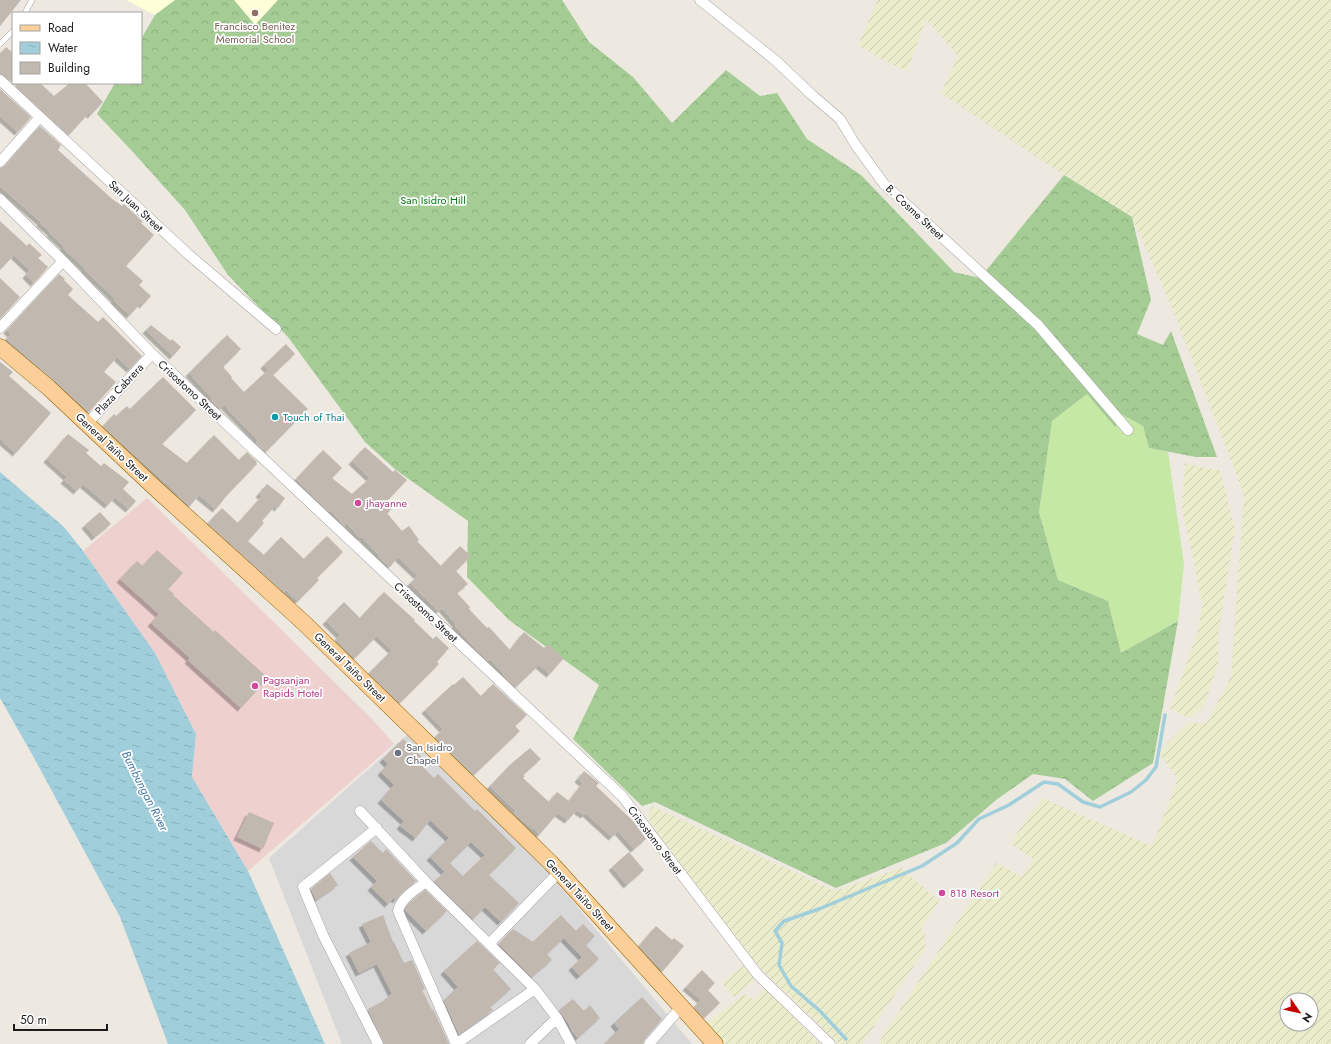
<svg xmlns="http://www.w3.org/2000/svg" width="1331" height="1044" font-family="Jost,sans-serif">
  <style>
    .residential { fill: #d9d8d8 }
    .commercial { fill: #eed0cf }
    .education { fill: #ffffd7 }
    .farmland { fill: url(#farmland-furrows); fill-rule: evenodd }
    .grass { fill: #c6e8a5 }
    .forest { fill: url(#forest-crowns) }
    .water { fill: url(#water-ripples) }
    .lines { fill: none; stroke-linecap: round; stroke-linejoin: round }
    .stream { stroke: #a0cedb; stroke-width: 3.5 }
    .building { fill: #c1b8b0; fill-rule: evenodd; filter: url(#shadow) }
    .lane-casing { stroke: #a2a2a2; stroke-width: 6 }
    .street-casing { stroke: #a2a2a2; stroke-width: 11 }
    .primary-casing { stroke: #916001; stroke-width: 17 }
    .lane { stroke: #fff; stroke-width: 5 }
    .street { stroke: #fff; stroke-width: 10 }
    .primary { stroke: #fbcf97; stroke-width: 16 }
    .education-dot { fill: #8d6e63; stroke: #fff; stroke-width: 1.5 }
    .culture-dot { fill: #0f9aa8; stroke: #fff; stroke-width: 1.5 }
    .hotel-dot { fill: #d1479c; stroke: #fff; stroke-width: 1.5 }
    .worship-dot { fill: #6b7280; stroke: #fff; stroke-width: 1.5 }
    .labels { text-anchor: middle; stroke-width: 3.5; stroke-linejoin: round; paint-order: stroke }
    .education-label { font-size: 11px; fill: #785e54; stroke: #fff }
    .park-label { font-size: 11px; fill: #0b7713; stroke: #fff }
    .street-label { font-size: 11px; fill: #1b1b1b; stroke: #fff }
    .culture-label { font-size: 11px; fill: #0d838f; stroke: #fff; text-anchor: start }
    .hotel-label { font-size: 11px; fill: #b23c85; stroke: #fff; text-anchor: start }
    .worship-label { font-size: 11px; fill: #5b616d; stroke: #fff; text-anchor: start }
    .water-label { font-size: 12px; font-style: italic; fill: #497aa9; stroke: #fff }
  </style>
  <defs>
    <pattern id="farmland-furrows" width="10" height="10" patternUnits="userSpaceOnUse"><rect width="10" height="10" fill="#eaeccb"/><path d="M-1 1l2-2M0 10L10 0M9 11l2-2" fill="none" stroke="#c8caae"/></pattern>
    <pattern id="forest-crowns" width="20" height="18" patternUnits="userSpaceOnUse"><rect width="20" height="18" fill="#a5cc95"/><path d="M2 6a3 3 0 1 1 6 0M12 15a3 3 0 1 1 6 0" fill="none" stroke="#8daf80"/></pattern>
    <pattern id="water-ripples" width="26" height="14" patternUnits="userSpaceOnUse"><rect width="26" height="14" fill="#a0cedb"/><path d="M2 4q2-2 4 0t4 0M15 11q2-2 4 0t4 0" fill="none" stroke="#89b0bb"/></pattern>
    <filter id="shadow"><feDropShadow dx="-3.5" dy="3.5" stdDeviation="0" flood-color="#0004"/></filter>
  </defs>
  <rect width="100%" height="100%" fill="#ede8e0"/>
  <path class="residential" d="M407 735 543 866 692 1044H342L269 858Z"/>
  <path class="commercial" d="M147 498 372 719 394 744 248 871 192 777 196 734 155 653 83 551Z"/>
  <path class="education" d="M126 0H175L155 15Z
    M234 0H278L255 25Z"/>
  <path class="farmland" d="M878 0H1331V1044H881L879 1042 996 863 1022 877 1033 859 1010 843 1042 798 1152 846 1178 779 1160 754 1168 742 1189 722 1206 724 1231 677 1244 494 1173 310 1132 217 1064 175 941 93 958 56 926 19 907 71 885 61 858 45ZM1287 1000H1311V1024H1287Z
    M1185 463 1220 471 1235 529 1218 636V663L1204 706 1190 718 1170 709 1198 631 1202 606 1193 557 1182 511Z
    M652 806 835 891 901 868 939 901 921 928 925 935V949L862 1044H839L757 965 660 837 648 817Z
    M743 965 755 979 734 998 722 983Z
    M765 988 820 1044H722L703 1026 744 994 754 1000Z"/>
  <path class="grass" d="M1087 393 1115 427 1121 414 1143 426 1149 448 1168 452 1184 564 1178 621 1121 653 1108 601 1058 580 1039 512 1052 420 1077 402Z"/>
  <path class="forest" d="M175 0H234L255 25 278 0H562L589 42 633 77 672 123 726 70 760 96 777 93 807 139 861 175 954 272 980 278 1064 175 1132 217 1151 300 1137 334 1163 345 1171 331 1217 457H1196L1149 448 1143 426 1121 414 1115 427 1087 394 1052 421 1039 512 1058 580 1108 601 1121 653 1178 621 1153 763 1093 801 1065 779 1033 774 996 800 946 843 836 888 655 802 642 806 573 739 599 685 509 620 467 577 468 521 396 470 365 442 288 337 228 275 185 210 132 151 97 114 115 83H141V39L155 15Z"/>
  <path class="water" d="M0 472 64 527 83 551 155 653 196 734 192 777 248 871 325 1044H168L120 917 33 756 0 698Z"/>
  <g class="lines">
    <path class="stream" d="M846 1039 820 1011 791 986 779 965 782 943 775 931 784 921 819 909 922 866 957 843 979 819 1009 805 1044 782 1058 784 1083 802 1100 807 1131 792 1146 780 1156 767 1165 715"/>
  </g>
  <path class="building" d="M0 0H21L0 26Z
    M6 47 13 53V83H40L54 96 70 83H85L103 102 91 115 89 113 69 135 4 75 0 74V54Z
    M0 89 31 117 18 132 0 116Z
    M40 126 61 145 58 150 111 198 122 206 124 204 143 222 141 223 154 235 126 266 143 281 139 285 151 296 143 305 141 303 130 315 114 300 115 299 105 289 84 269 85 268 63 248 64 246 50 233 51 232 40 223 41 222 0 186V168L5 166Z
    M0 221 27 246 29 243 42 255 38 258 48 267 34 283 26 275 30 270 14 255 0 270Z
    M59 274 65 279 64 280 73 289 68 295 98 322 103 317 142 356 130 369 117 357 104 372 116 382 89 412 55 381 7 339 11 334 7 330Z
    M0 278 20 297 0 319Z
    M151 325 171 341 172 339 181 347 173 356 146 330Z
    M227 335 241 349 224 366V368L232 377 231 378 244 392 268 370 308 409 266 452 256 443 258 440 224 405 220 409 211 399 212 398 189 373Z
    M286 344 295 354 273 375 264 365Z
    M0 362 13 372 9 376 51 413 16 453 0 439Z
    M163 377 196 410 162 444 187 463 214 435 239 460 247 452 257 462 256 463 257 464 229 493 216 509 199 495 190 506 178 496 179 495 103 426 114 414 116 416 127 406 130 409Z
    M68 434 89 450 86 453 101 466 104 463 129 482 123 489 136 501 129 509 115 497 108 505 83 484 77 491 64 480 67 477 47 459Z
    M365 447 393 472 395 470 407 480 387 501 393 508 387 513 402 531 409 526 419 540 417 541 441 566 460 546 471 556 456 571 468 584 457 593 470 607 469 609 487 628 489 627 510 650 524 632 544 648 548 644 564 658 550 674 539 665 516 687 503 675 504 674 490 659 488 661 464 636 455 625 456 624 442 608 438 611 410 583 418 576 398 557 390 567 378 556 379 555 362 537 360 538 347 523 344 526 331 510 329 512 296 479 323 450 342 468 332 478 352 494 370 478 352 461Z
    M267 484 285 498 278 508 275 506 262 521 264 523 248 541 264 555 281 537 304 559 327 536 343 552 317 578 319 580 298 601 286 590 284 592 208 523 222 508 238 523 262 496 259 494Z
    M100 512 111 524 95 537 85 525Z
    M157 550 183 573 168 589 174 594 173 595 214 632 215 630 268 678 241 708 188 660 190 658 151 623 159 614 120 579 137 561 143 566Z
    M384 592 415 620 414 621 433 639 436 636 449 648 437 662 439 664 400 703 369 673 392 650 377 636 355 658 336 640 340 635 326 621 344 602 360 618Z
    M463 677 481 696 493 684 527 715 515 726 520 731 474 775 435 737 443 729 425 710 453 684 454 685Z
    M403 739 425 760 420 764 434 778 438 774 475 811 477 809 516 848 489 875 519 903 501 922 485 907 473 919 434 881 445 872 430 857 449 838 430 820 416 838 400 826 404 821 381 800 394 785 381 772 388 764 383 759ZM471 842 485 855 463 876 450 863Z
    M530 748 541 759 523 775 525 776 523 778 549 802 557 792 569 801 583 783 578 779 584 771 599 783 596 786 633 821 646 839 634 849 618 831 612 837 586 813 584 815 577 810 568 820 558 813 540 834 526 823 514 813 516 811 490 786 511 764Z
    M249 812 274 823 263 849 237 837Z
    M371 841 383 853 386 849 416 881 405 890 396 900 394 898 388 904 371 887 377 881 353 857Z
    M629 852 644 870 627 885 612 867Z
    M330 873 338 885 316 900 311 889Z
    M425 890 447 911 426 931 405 910 410 902Z
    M383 915 393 942H394L404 963 412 960 425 989 422 990 432 1010 433 1009 449 1044H384L368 1009 389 998 388 996 392 994 377 964 359 973 349 953 371 942 362 924Z
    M561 915 576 931 583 924 595 936 586 945 599 959 580 976 572 967 582 957 564 938 547 954 552 960 532 977 499 944 513 929 533 942Z
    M656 926 672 940 674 938 684 946 663 971 639 946Z
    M477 941 500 963 493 969 511 989 490 1007 493 1010 459 1034 444 1000 458 987 444 971Z
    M702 970 715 983 708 990 720 1003 704 1018 694 1007 701 1000 686 987Z
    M642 997 662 1019 644 1040 643 1044H604L619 1029 614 1023Z
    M573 999 584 1011 590 1005 600 1018 578 1038 572 1031 569 1024 559 1010Z"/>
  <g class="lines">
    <defs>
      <path id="lane" d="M25 13 32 0
        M0 44 13 31"/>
      <path id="street" d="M700 0 775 60 812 95 840 119 855 144 884 184 1038 325 1128 430
        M0 80 188 254 276 329
        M0 162 40 117
        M0 199 63 261 152 354 622 796 758 975 830 1044
        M0 328 63 261
        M87 424 152 354
        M360 811 426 882
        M377 828 303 887 323 935 378 1044
        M490 943 560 871
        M456 1044 398 911C402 897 415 890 426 882L535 989 557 1018 571 1044
        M456 1044 535 989
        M530 1044 557 1018
        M649 1044 682 1006"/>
      <path id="primary" d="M0 347 49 388 154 487 303 622 551 863 715 1044"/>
    </defs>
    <use href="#lane" class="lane-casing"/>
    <use href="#street" class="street-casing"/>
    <use href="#primary" class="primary-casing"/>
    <use href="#lane" class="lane"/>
    <use href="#street" class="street"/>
    <use href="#primary" class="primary"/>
  </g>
  <circle class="education-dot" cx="255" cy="13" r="4"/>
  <circle class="culture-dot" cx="275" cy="417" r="4"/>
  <g class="hotel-dot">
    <circle cx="358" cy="503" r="4"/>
    <circle cx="255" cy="686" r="4"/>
    <circle cx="942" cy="893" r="4"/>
  </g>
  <circle class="worship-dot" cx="398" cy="753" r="4"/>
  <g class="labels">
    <g class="education-label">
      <text x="255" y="30">Francisco Benitez<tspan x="255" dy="13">Memorial School</tspan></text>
    </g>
    <g class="park-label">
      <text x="433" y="204">San Isidro Hill</text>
    </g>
    <g class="street-label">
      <text transform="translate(136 206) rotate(43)" y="4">San Juan Street</text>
      <text transform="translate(915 212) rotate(43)" y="4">B. Cosme Street</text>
      <text transform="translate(119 389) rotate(-47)" y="4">Plaza Cabrera</text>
      <text transform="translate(190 390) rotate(43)" y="4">Crisostomo Street</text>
      <text transform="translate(112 447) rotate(43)" y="4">General Taiño Street</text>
      <text transform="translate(426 612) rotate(43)" y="4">Crisostomo Street</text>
      <text transform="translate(350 667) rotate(44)" y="4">General Taiño Street</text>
      <text transform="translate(655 840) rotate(53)" y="4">Crisostomo Street</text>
      <text transform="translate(580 895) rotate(47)" y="4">General Taiño Street</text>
    </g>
    <g class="culture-label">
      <text x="283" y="421">Touch of Thai</text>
    </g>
    <g class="hotel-label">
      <text x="366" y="507">jhayanne</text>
      <text x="263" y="684">Pagsanjan<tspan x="263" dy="13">Rapids Hotel</tspan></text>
      <text x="950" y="897">818 Resort</text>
    </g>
    <g class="worship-label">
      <text x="406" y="751">San Isidro<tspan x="406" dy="13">Chapel</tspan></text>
    </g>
    <g class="water-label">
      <text transform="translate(145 791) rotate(63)" y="4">Bumbungan River</text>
    </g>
  </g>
  <rect x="12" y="12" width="130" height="72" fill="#ffffff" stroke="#a4a4a4"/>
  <rect x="20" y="25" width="20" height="6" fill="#fbcf97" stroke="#a4a4a4"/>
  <text x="48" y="32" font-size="12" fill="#1b1b1b">Road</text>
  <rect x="20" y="42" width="20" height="12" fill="url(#water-ripples)" stroke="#a4a4a4"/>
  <text x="48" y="52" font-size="12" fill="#1b1b1b">Water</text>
  <rect x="20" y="62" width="20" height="12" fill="#c1b8b0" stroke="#a4a4a4"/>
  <text x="48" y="72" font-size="12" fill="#1b1b1b">Building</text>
  <g transform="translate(1299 1012) rotate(124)"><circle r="19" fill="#ffffff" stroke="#a4a4a4"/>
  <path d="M0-3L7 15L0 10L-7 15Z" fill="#c50102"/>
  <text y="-6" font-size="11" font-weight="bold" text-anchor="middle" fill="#1b1b1b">N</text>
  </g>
  <path d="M14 1024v6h93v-6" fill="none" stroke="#1b1b1b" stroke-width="2"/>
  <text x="20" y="1024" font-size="12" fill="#1b1b1b" stroke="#ffffff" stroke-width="3" paint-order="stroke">50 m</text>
</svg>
